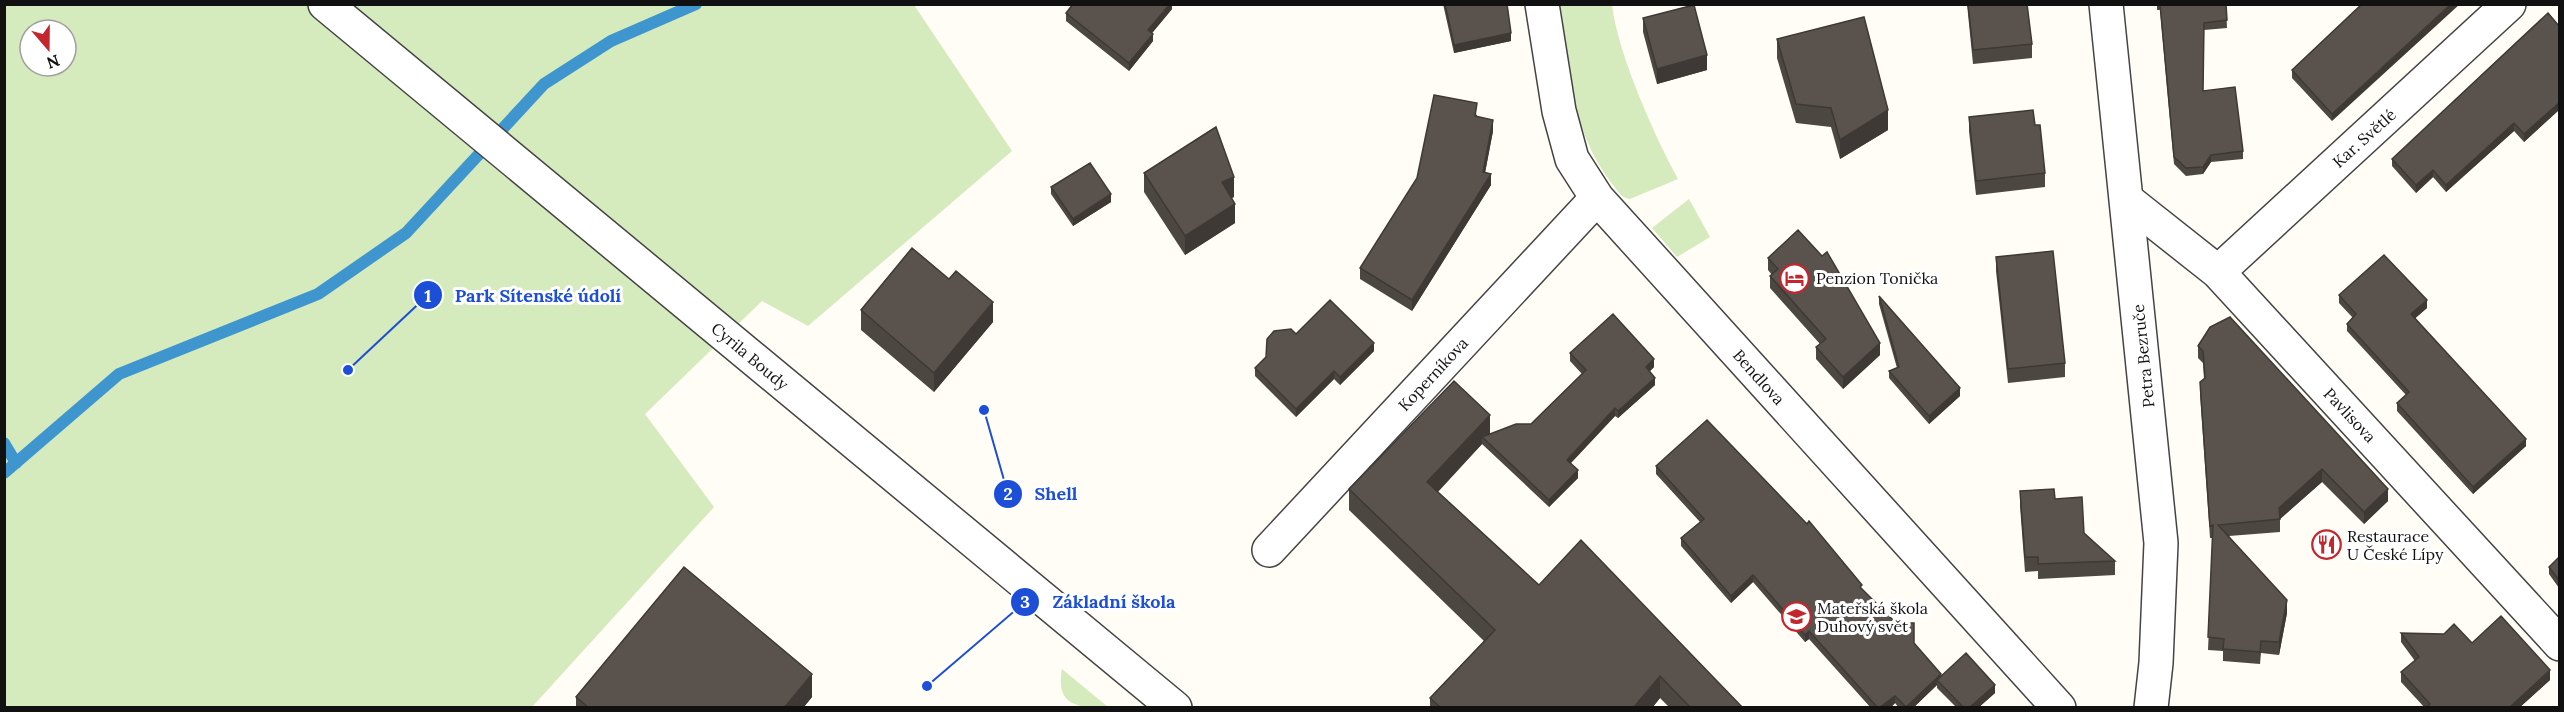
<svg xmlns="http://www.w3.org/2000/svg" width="2564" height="712" font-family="Lora,serif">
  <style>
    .green { fill: #d5ebbd; fill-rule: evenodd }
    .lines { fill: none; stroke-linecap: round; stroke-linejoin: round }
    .stream { stroke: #3f96cf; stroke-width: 12 }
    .minor-casing { stroke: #444; stroke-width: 36 }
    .tertiary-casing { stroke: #444; stroke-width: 36 }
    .minor { stroke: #fff; stroke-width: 33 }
    .tertiary { stroke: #fff; stroke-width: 33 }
    .wall { fill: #4d4742 }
    .shaded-wall { fill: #3f3936 }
    .building { fill: #5a524d; stroke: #3f3936; stroke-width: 1.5 }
    .labels { text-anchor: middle; stroke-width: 6; stroke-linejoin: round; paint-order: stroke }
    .street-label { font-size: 16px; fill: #111; stroke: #fff }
    .poi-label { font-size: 16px; fill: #111; stroke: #fff; text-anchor: start }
    .leader { fill: none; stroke: #1d4ed8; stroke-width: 2 }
    .callout-dot { fill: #1d4ed8; stroke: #fff; stroke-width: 2 }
    .mark-label { font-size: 18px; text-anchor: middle; font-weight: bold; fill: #fff }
    .callout-label { font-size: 18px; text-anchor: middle; font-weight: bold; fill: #1d4ed8; stroke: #fff; stroke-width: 6; stroke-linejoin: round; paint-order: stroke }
  </style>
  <rect width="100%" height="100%" fill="#fffdf5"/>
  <path class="green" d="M4 5H914L1012 151 808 326 762 301 645 414 714 507 532 707H5ZM30 30H66V66H30Z
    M1557 5H1612C1618 54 1654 135 1678 179L1630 199C1621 198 1618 191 1613 185 1572 133 1567 67 1557 5Z
    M1689 199 1710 237 1677 257 1652 228Z
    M1062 669 1108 707C1079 708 1055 707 1062 669Z"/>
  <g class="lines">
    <path class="stream" d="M4 443 16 463
      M4 473 119 374 318 294 406 233 544 84 611 41 696 4"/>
    <defs>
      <path id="minor" d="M1542 4 1559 111 1572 159 1597 198 2059 708
        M2127 200 2218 272 2560 644
        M2218 272 2509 4
        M1269 550 1597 198"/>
      <path id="tertiary" d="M325 4 1175 708
        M2106 4 2161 543 2156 663 2151 708"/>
    </defs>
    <use href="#minor" class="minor-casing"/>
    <use href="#tertiary" class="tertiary-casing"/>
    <use href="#minor" class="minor"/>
    <use href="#tertiary" class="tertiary"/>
  </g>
  <path class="wall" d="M1172 4V9L1152 33 1153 41 1129 71 1066 21V13Z
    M1443 4H1507L1511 41 1454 53Z
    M1967 4H2027L2032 44V58L1973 64Z
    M2157 4H2226L2227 28 2204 30 2203 91 2243 151V159L2211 162 2203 174 2186 176 2174 164 2160 10H2157Z
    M2362 4 2332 121 2292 78V70Z
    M1643 18 1707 70 1657 84 1643 32Z
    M2559 26V110L2524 142 2514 131 2446 192 2433 177 2416 193 2392 166V159Z
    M1777 39 1888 130 1840 159 1831 127 1796 123 1777 58Z
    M1477 114V116L1493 131 1485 173 1491 185 1412 311 1360 279V268Z
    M1969 117 2035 125 2045 173V187L1976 195 1969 131Z
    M1144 173 1234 197 1232 198 1235 223 1185 255 1144 192Z
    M1051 187 1111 202 1073 226 1051 194Z
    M1996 257 2065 363V377L2008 383 1996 271Z
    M1768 258 1880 355 1843 389 1816 359V347L1820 344 1770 288V276L1772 275 1768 270Z
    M2339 295 2427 308 2415 318 2526 446 2473 494 2397 411V403L2406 395 2347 331V324L2353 318 2339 303Z
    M1879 296 1960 396 1929 424 1889 378V371L1897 368 1879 304Z
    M861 310 993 322 934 392 861 330Z
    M1296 334 1374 351 1340 385 1334 379 1296 417 1255 376V368Z
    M2198 346 2388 501 2364 524 2322 482 2280 519V532L2229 536 2287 613 2279 655 2261 653 2260 664 2223 661V651L2208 650 2213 538H2210L2200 394V382L2204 379 2203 363 2198 358Z
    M1570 353 1654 367 1649 372 1655 385 1618 418 1615 416 1571 463 1578 478 1549 507 1482 444 1438 492 1539 585 1743 708H1670L1660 698 1652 708H1430V698L1484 641 1349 510V489L1490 434 1531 424 1582 374 1570 361Z
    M1656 466 1862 589 1914 643 1941 677 1995 693 1978 708H1957L1937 688V685L1913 708H1899L1895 703 1890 708H1871L1809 639 1805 642 1753 582 1731 603 1681 546V538L1700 522 1656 474Z
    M2020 491 2055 499 2084 533 2115 561V575L2038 579V571L2025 572 2020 506Z
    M2559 557V588L2549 574V567Z
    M2401 633 2472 643 2550 680 2519 708H2425L2401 682V672L2415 661 2401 642Z
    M576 697H812L803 708H576Z"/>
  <path class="shaded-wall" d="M1170 4H1172V9L1148 38V30Z
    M2451 4H2460L2332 121V114Z
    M1511 33V41L1454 53V45Z
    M1153 34V41L1129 71V63Z
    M1707 55V70L1657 84V69Z
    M2559 103V110L2524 142V134Z
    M1888 110V130L1840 159V140Z
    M1493 120V131L1483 183V172Z
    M2514 123V131L2446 192V185Z
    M2211 155V162L2203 174V167Z
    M2433 170V177L2416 193V185Z
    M1491 174V185L1412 311V300Z
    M1234 177V197L1222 201V182Z
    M1111 194V202L1073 226V219Z
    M1235 204V223L1185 255V236Z
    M2427 300V308L2411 322V314Z
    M993 302V322L934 392V373Z
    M1374 343V351L1340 385V377Z
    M1880 343V355L1843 389V377Z
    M1654 359V367L1646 375V367Z
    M1334 371V379L1296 417V409Z
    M1655 378V385L1618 418V411Z
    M1960 388V396L1929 424V416Z
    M1615 408V416L1567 467V460Z
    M1490 415V437H1482V444L1427 503V482Z
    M2526 439V446L2473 494V487Z
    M2322 469V482L2280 519 2279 508Z
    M1578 470V478L1549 507V500Z
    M2388 489V501L2364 524V512Z
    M1753 575V582L1731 603V596Z
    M2287 600V613L2279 655V642Z
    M1809 631V639L1805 642V635Z
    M2550 670V680L2519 708H2509Z
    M812 674V697L803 708H784Z
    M1941 674V682L1937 680V685L1913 708H1906Z
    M1660 676V698L1652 708H1633Z
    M1995 685V693L1978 708H1969Z
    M1895 696V703L1890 708H1879Z"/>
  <path class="building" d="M1073 4H1170L1148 30 1153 34 1129 63 1066 13Z
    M1445 4H1507L1511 33 1454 45Z
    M1968 4H2027L2032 44 1973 50Z
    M2160 4H2226L2227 20 2204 23 2203 91 2235 87 2243 151 2211 155 2203 167 2186 168 2174 157Z
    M2362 4H2451L2332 114 2292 70Z
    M1694 5 1707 55 1657 69 1643 18Z
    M2548 13 2559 26V103L2524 134 2514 123 2446 185 2433 170 2416 185 2392 159Z
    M1864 17 1888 110 1840 140 1831 108 1796 104 1777 39Z
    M1434 95 1477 103 1475 116 1493 120 1483 172 1491 174 1412 300 1360 268 1417 178Z
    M2033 110 2035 125H2040L2045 173 1976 181 1969 117Z
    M1216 127 1234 177 1222 182 1235 204 1185 236 1144 173Z
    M1090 163 1111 194 1073 219 1051 187Z
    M1798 230 1822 256 1827 252 1880 343 1843 377 1816 347 1826 339 1770 276 1778 269 1768 258Z
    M912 248 949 279 956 271 993 302 934 373 861 310Z
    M2053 251 2065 363 2008 369 1996 257Z
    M2384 255 2427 300 2411 314 2526 439 2473 487 2397 403 2409 392 2347 324 2356 314 2339 295Z
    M1879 296 1960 388 1929 416 1889 371 1899 367Z
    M1330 300 1374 343 1340 377 1334 371 1296 409 1255 368 1266 357 1267 339 1274 331 1291 329 1296 334Z
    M1613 314 1654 359 1646 367 1655 378 1618 411 1615 408 1567 460 1578 470 1549 500 1482 437 1516 424H1531L1586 370 1570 353Z
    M2230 317 2388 489 2364 512 2322 469 2279 508 2280 519 2218 525 2287 600 2279 642 2261 641 2260 652 2223 649 2224 639 2208 637 2213 525 2210 526 2200 382 2205 378 2203 351 2198 346 2210 327Z
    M1454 381 1490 415 1427 482 1539 585 1581 540 1743 708H1691L1660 676 1633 708H1441L1430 698 1495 630 1349 489Z
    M1707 420 1807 524 1809 521 1862 585 1860 587 1896 623H1914V643L1941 674 1906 707 1895 696 1879 708H1878L1809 631 1805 635 1753 575 1731 596 1681 538 1704 519 1656 466Z
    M2054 489 2055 499 2082 497 2084 533 2115 561 2038 564V557H2025L2020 491Z
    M2559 557V580L2549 567Z
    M684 567 812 674 784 708H589L576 697Z
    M2501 616 2550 670 2509 708H2426L2430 704 2401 672 2419 657 2401 633 2444 634 2454 624 2472 643Z
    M1966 653 1995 685 1969 708H1964L1937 680Z"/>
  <defs>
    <symbol id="hotel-ring" viewBox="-11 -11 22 22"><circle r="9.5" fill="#fff" stroke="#c4262e" stroke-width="1.5"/><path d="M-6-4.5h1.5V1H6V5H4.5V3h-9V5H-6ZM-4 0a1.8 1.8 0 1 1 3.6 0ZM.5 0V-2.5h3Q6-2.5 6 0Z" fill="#c4262e"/></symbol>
    <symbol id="restaurant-ring" viewBox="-11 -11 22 22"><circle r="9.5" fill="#fff" stroke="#c4262e" stroke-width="1.5"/><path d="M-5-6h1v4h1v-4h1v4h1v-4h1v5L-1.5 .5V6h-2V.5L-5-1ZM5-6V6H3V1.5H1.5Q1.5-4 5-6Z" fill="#c4262e"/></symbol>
    <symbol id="school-ring" viewBox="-11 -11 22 22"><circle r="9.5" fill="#fff" stroke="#c4262e" stroke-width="1.5"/><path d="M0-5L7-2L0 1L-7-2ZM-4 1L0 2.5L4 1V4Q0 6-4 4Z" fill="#c4262e"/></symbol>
  </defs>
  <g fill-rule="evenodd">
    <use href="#hotel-ring" x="1778" y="262" width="33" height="33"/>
    <use href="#restaurant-ring" x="2310" y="528" width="33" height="33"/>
    <use href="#school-ring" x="1780" y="600" width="33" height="33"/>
  </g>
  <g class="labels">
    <g class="street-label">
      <text transform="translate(2364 138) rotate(-42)" y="6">Kar. Světlé</text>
      <text transform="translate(750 356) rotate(40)" y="6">Cyrila Boudy</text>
      <text transform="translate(2143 356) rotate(-96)" y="6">Petra Bezruče</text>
      <text transform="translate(1433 374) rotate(-47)" y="6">Koperníkova</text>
      <text transform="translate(1759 377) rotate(48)" y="6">Bendlova</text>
      <text transform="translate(2350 415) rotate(47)" y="6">Pavlisova</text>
    </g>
    <g class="poi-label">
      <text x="1816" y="284">Penzion Tonička</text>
      <text x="2347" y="542">Restaurace<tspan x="2347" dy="18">U České Lípy</tspan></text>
      <text x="1817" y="614">Mateřská škola<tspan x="1817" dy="18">Duhový svět</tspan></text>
    </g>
  </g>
  <path class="leader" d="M348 370L428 295M984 410L1008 494M927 686L1025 602"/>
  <g class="callout-dot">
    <circle cx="348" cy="370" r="6"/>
    <circle cx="984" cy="410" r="6"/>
    <circle cx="927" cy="686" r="6"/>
    <circle cx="428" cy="295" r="15"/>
    <circle cx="1008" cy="494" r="15"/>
    <circle cx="1025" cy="602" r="15"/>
  </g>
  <g class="mark-label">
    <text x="428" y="302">1</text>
    <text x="1008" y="500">2</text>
    <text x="1025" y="608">3</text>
  </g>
  <g class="callout-label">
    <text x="538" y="302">Park Sítenské údolí</text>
    <text x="1056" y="500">Shell</text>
    <text x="1114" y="608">Základní škola</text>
  </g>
  <rect width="2564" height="712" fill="none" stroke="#111111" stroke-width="12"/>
  <g transform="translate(48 48) rotate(160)"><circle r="28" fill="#ffffff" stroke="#a0a0a0" stroke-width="1.5"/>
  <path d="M0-4.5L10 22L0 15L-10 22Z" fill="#c4262e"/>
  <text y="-9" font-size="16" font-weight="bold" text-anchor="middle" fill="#111111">N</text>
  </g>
</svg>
